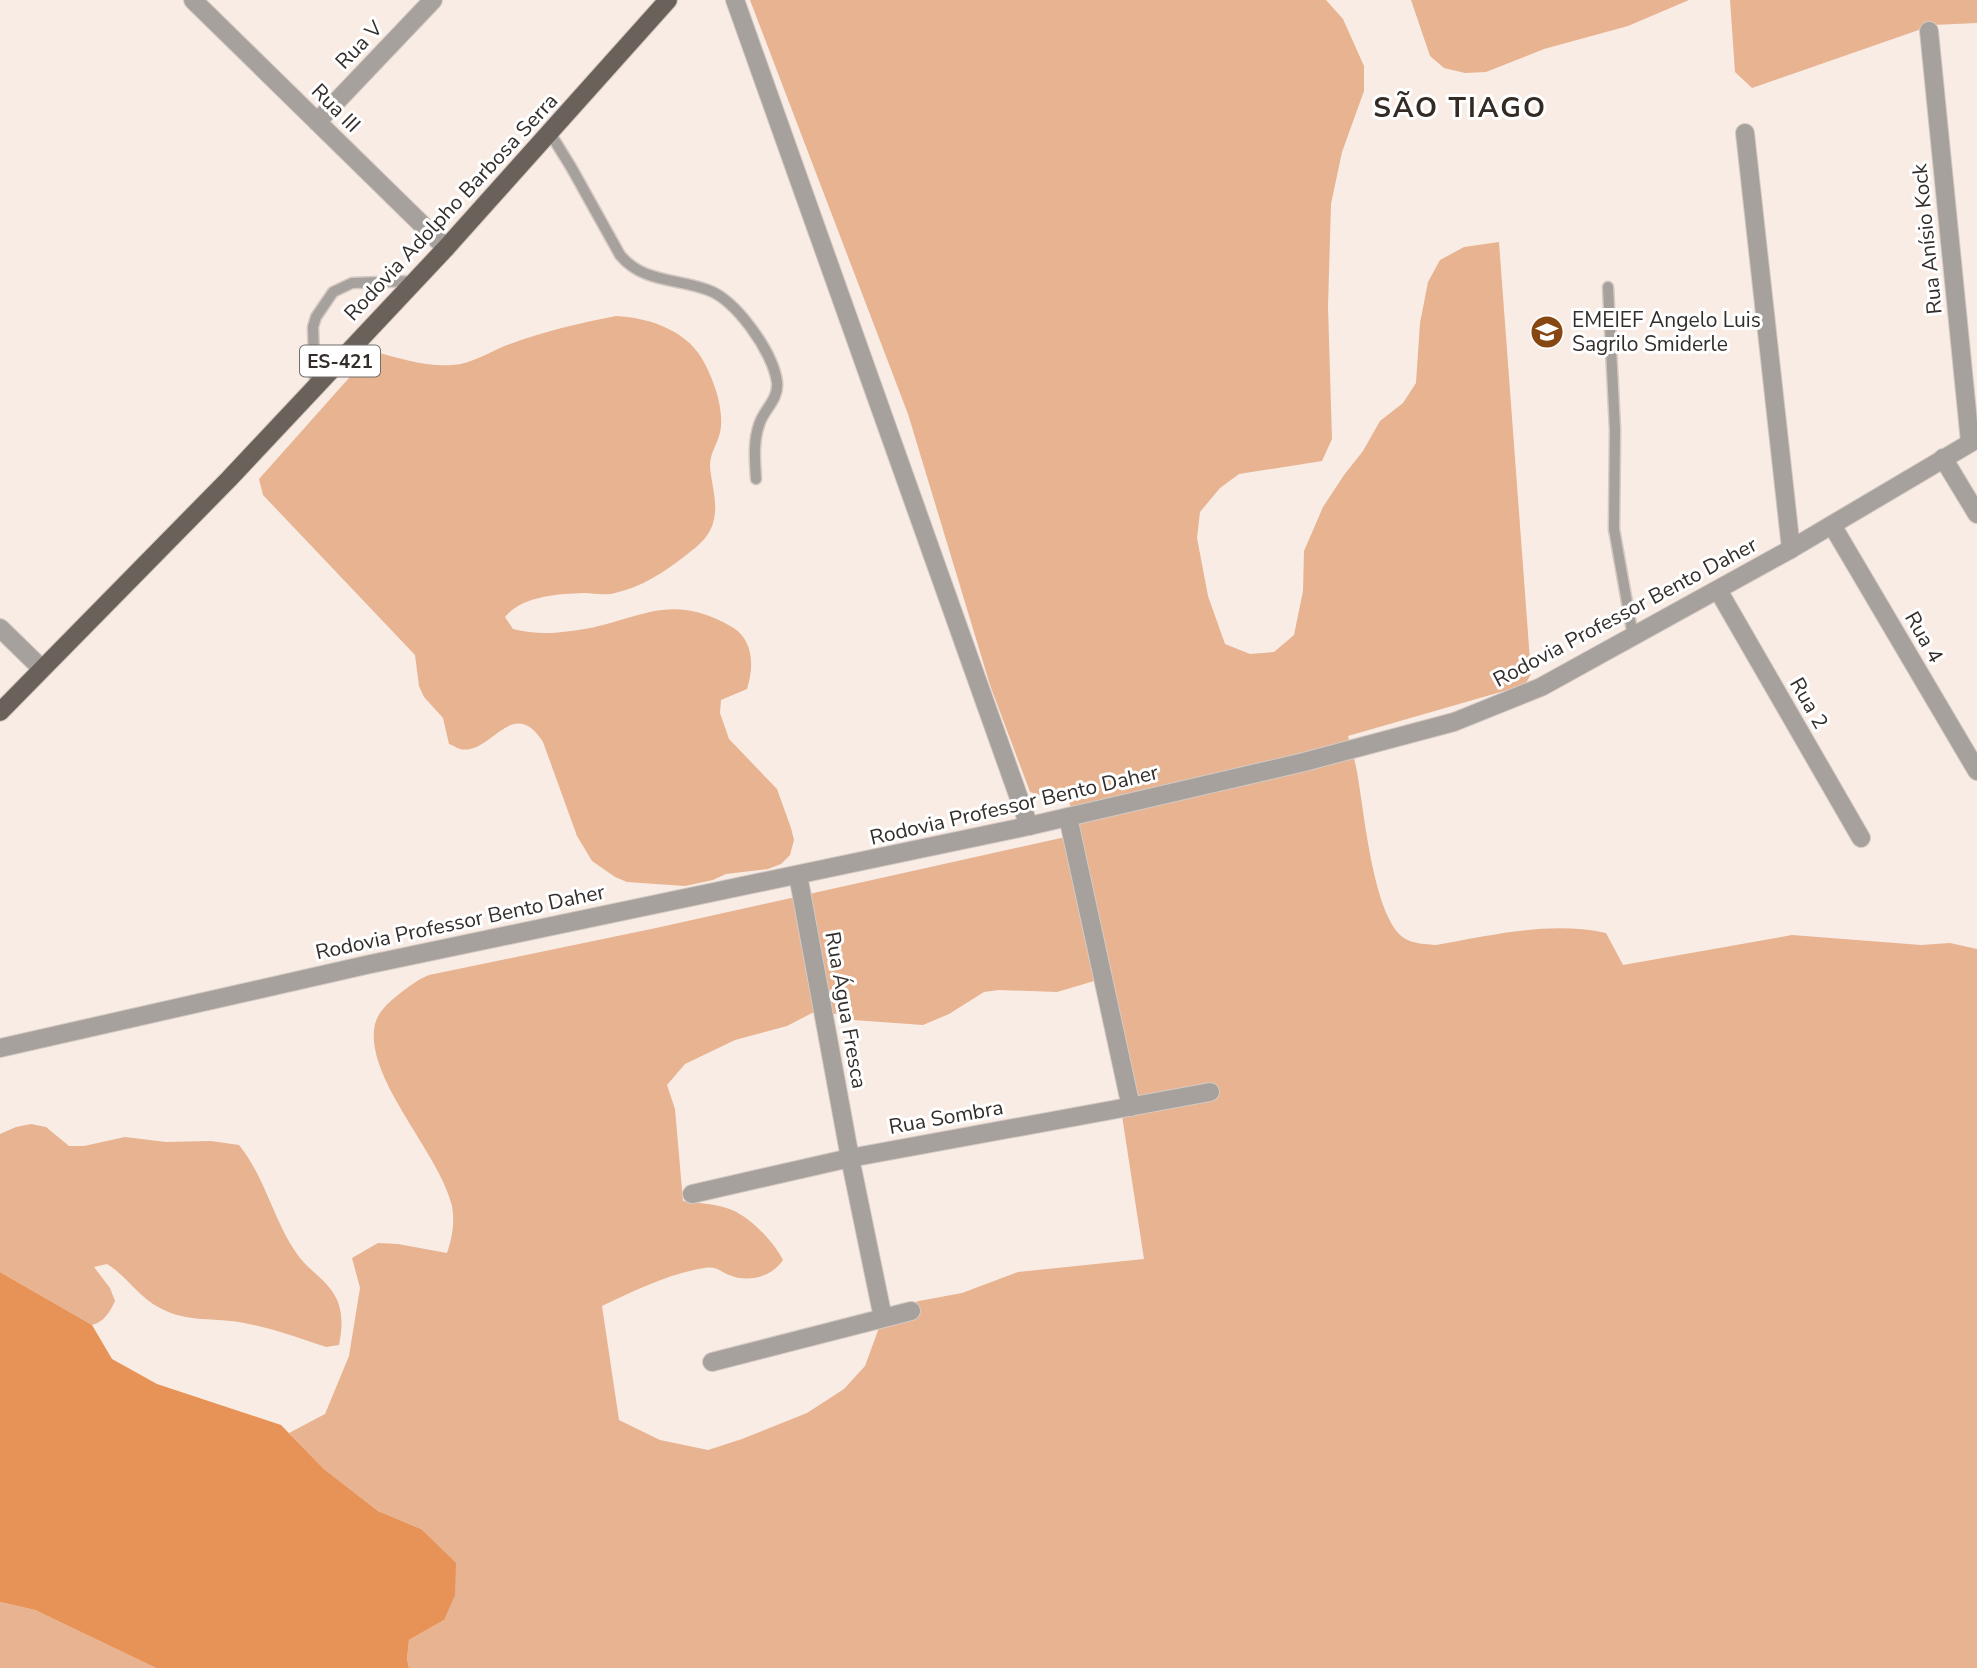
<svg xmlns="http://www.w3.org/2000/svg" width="1977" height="1668" font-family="'Nunito Sans',sans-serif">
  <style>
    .green { fill: #e7b391; fill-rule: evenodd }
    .water { fill: #e79357 }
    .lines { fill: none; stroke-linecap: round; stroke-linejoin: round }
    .service-casing { stroke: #d5cac3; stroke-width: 13 }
    .minor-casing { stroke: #d5cac3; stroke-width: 20 }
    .tertiary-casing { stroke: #d5cac3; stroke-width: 20 }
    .primary-casing { stroke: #d5cac3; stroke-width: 20 }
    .service { stroke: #a6a19d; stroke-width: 10 }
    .minor { stroke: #a6a19d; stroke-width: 18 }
    .tertiary { stroke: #a6a19d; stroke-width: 18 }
    .primary { stroke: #6a615b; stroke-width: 18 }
    .labels { text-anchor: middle; stroke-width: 6; stroke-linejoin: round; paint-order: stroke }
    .shield { fill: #fff; stroke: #706d6b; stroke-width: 2 }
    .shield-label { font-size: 19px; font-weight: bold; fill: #332e2b }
    .street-label { font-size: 21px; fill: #332e2b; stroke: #fff }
    .poi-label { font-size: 21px; fill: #332e2b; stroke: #fff; text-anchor: start }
    .district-label { font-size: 28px; font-weight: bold; letter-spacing: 2px; fill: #342b25; stroke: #fff }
  </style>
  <rect width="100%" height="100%" fill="#f9ece4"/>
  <path class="green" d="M750 0H1326L1343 19 1364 66V91L1342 152 1331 204 1328 307 1332 439 1322 461 1239 474 1220 488 1200 512 1197 538 1208 596 1225 644 1250 654 1274 652 1294 635 1303 591 1304 551 1323 507 1344 475 1363 451 1380 421 1403 403 1416 383 1420 323 1428 282 1440 260 1464 247 1499 242 1531 674 1525 685 1348 736C1351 748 1355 760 1357 772 1364 809 1373 917 1404 938 1413 944 1426 944 1436 945 1492 935 1550 921 1606 933L1623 965 1792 935 1921 945 1950 943 1977 949V1668H409L407 1659 409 1640 444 1620 421 1529 378 1511 324 1469 289 1433 325 1414 349 1356 360 1288 352 1258 378 1243 398 1244 447 1253C452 1239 455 1222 452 1206 440 1153 363 1077 375 1024 378 1012 388 1003 398 995 408 987 417 980 429 975L656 928 1079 834 1068 798 1055 800 1030 792 990 685 908 414ZM1101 979 1144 1259 1018 1272 962 1293 919 1301 898 1308 880 1325 865 1366 844 1389 807 1413 742 1439 708 1450 660 1440 619 1420 602 1306C636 1290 668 1274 704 1268 716 1266 720 1271 729 1275 748 1283 772 1277 783 1260 774 1242 751 1218 732 1210 718 1204 698 1203 683 1201L675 1109 667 1085 685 1064 735 1040 787 1026 812 1013 840 1014 853 1020 923 1025 949 1014 984 992 999 990 1057 992Z
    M1411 0H1689L1628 26 1544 49 1486 72 1465 73 1444 68 1430 56Z
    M1730 0H1977V23L1933 25 1752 88 1735 72Z
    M616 316C651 318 689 331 705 364 715 383 726 415 719 436 716 446 710 454 710 466 711 483 718 502 714 519 711 536 698 546 685 556 664 572 642 587 615 593 604 596 594 593 584 593 557 594 522 596 505 617L513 629C532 634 551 634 571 631 634 624 667 588 732 627 754 640 754 667 747 689L721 700 720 713 729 739 777 789 791 828 794 840 790 855 781 864 768 869 726 874 713 880 685 886 627 882 615 877 592 861 577 836 543 742C512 694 491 756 460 749 456 748 453 745 449 744L443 718 424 697 419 686 415 655 263 495 259 479 373 351C398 358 426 367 452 365 472 364 489 352 507 345 542 332 580 323 616 316Z
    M31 1124 46 1127 69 1146H84L125 1137 166 1142 211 1141 239 1145C266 1178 274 1224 300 1258 313 1274 330 1282 338 1302 343 1316 342 1330 339 1345L326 1347C299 1338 272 1328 244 1323 215 1317 187 1323 160 1308 138 1297 127 1276 107 1264L94 1267 110 1288 115 1301C110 1312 104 1322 92 1325L0 1272V1134L16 1127Z
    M0 1602 35 1610 156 1668H0Z"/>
  <path class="water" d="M0 1272 92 1325 112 1359 157 1384 281 1425 324 1469 378 1511 421 1529 456 1563 455 1595 444 1620 409 1640 407 1659 409 1668H156L35 1610 0 1602Z"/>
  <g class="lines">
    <defs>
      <path id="service" d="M550 133 571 167 620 255C643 283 677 278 708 290 736 300 773 352 777 382 779 400 763 410 759 425 753 442 755 461 756 479
        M1608 287 1615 430 1614 529 1633 636
        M315 387 313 327 316 317 333 292 352 283 414 281"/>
      <path id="minor" d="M193 0 446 248
        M735 0 1029 826
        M1929 31 1970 442
        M317 122 433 0
        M1745 133 1791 549
        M1943 458 1977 514
        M1832 525 1977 771
        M1718 590 1861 838
        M0 628 41 668
        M1068 817 1131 1107
        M798 875 850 1158 883 1318
        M692 1194 850 1158 1210 1092
        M712 1362 911 1311"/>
      <path id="tertiary" d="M0 1048 366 965 1029 826 1304 762 1454 722 1541 687 1791 549 1977 439"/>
      <path id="primary" d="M0 712 229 479 446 248 668 0"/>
    </defs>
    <use href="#service" class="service-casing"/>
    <use href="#minor" class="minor-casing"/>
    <use href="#tertiary" class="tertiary-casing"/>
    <use href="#primary" class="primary-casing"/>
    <use href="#service" class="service"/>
    <use href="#minor" class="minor"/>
    <use href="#tertiary" class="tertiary"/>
    <use href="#primary" class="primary"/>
  </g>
  <defs>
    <symbol id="school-disc" viewBox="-11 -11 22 22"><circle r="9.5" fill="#874710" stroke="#fff"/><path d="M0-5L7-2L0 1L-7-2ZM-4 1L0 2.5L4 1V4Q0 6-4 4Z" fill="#fff"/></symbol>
  </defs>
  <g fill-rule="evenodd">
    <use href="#school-disc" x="1528" y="313" width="38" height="38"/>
  </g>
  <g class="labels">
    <rect class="shield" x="300" y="345.5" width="80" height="31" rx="5"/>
    <g class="shield-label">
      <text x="340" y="368">ES-421</text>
    </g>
    <g class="street-label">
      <text transform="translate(359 45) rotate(-46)" y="7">Rua V</text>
      <text transform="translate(336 108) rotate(45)" y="7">Rua III</text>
      <text transform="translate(451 207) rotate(-47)" y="7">Rodovia Adolpho Barbosa Serra</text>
      <text transform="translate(1927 239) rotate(-96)" y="7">Rua Anísio Kock</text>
      <text transform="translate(1625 612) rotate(-28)" y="7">Rodovia Professor Bento Daher</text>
      <text transform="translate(1924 637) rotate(60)" y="7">Rua 4</text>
      <text transform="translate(1809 703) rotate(60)" y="7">Rua 2</text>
      <text transform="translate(1014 805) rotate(-13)" y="7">Rodovia Professor Bento Daher</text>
      <text transform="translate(460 922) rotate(-12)" y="7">Rodovia Professor Bento Daher</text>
      <text transform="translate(846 1010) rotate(80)" y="7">Rua Água Fresca</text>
      <text transform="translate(946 1117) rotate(-10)" y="7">Rua Sombra</text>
    </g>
    <g class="poi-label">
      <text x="1572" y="327">EMEIEF Angelo Luis<tspan x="1572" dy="24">Sagrilo Smiderle</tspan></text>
    </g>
    <g class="district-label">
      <text x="1460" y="117">SÃO TIAGO</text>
    </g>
  </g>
</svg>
